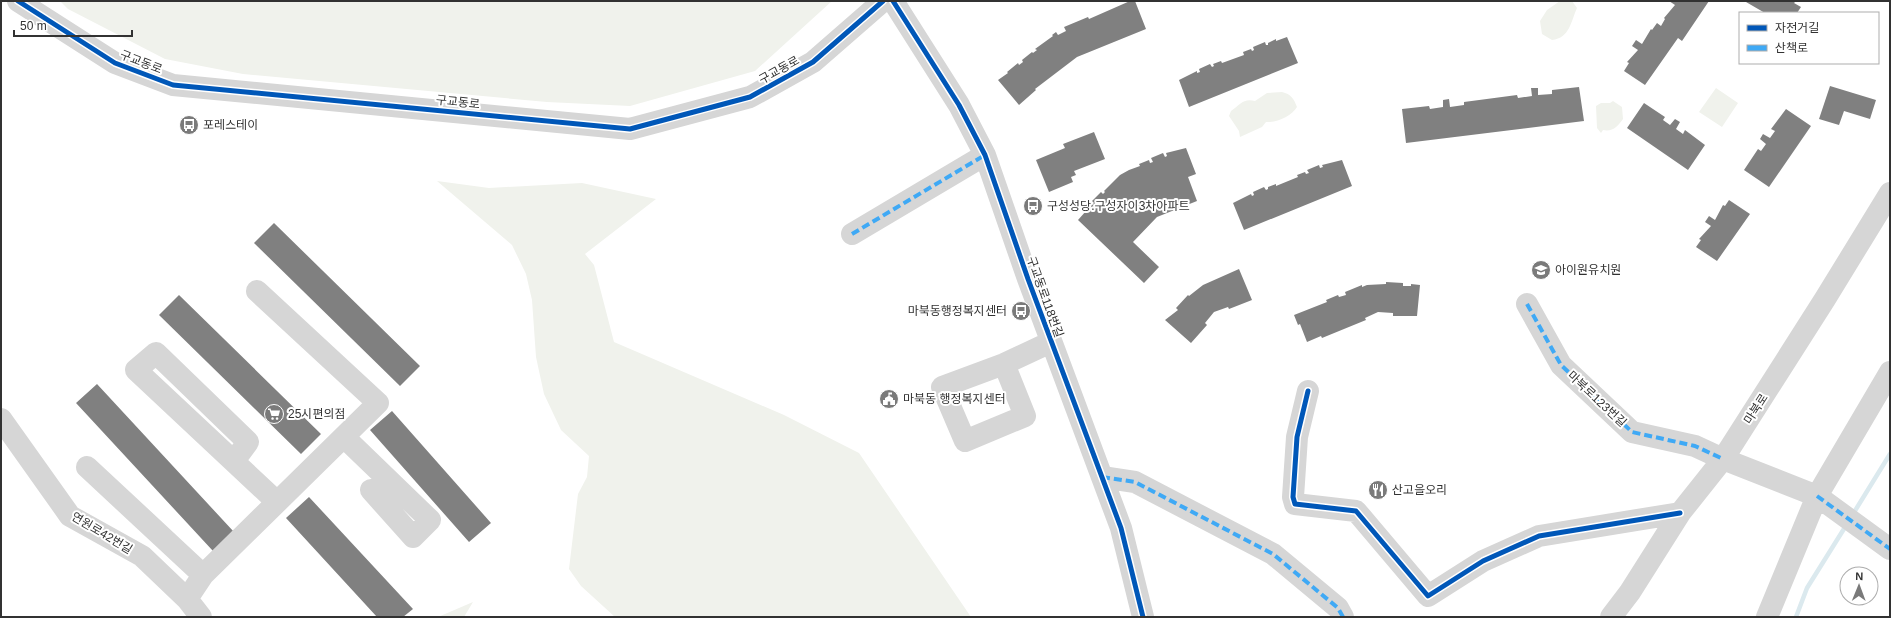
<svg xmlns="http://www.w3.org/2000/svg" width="1891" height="618" font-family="Helvetica,'Noto Sans KR',sans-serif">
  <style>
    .green { fill: #f0f2ec }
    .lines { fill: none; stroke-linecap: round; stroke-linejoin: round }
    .stream { stroke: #dbe9ee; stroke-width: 4.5 }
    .building { fill: #808080 }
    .minor { stroke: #d6d6d6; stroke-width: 22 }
    .quiet { stroke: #3fa9f5; stroke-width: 4; stroke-dasharray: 8 4; stroke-linecap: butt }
    .cycleway-casing { stroke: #fff; stroke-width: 8 }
    .cycleway { stroke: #0057b8; stroke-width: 5 }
    .labels { text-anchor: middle; stroke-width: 4; stroke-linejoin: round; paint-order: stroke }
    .street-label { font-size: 12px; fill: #323232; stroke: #fff }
    .poi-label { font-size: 12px; fill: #323232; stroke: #fff; text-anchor: start }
  </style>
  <rect width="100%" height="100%" fill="#fff"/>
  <path class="green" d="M60 1H832L755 71 630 106 547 102 243 74 165 59 68 9Z
    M1560 1H1572L1577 8C1571 21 1570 38 1552 40L1542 34 1540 21 1547 10Z
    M1716 88 1738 103 1722 127 1699 112Z
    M1282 92C1291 94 1294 99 1297 107 1292 116 1276 123 1266 122L1262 127 1240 137 1239 131 1229 116 1231 111C1240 105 1243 98 1255 101L1267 93Z
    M1613 101 1622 107 1623 119C1618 126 1613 132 1603 130L1601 133 1597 128 1596 106 1601 103H1610Z
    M437 181 489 188 582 183 656 199 585 254 594 265 614 342 784 415 859 453 971 617H615L581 586 569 569 578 494 587 477 589 456 561 430 544 394 536 357 532 300 526 274 512 245Z
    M473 602 464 617H438Z"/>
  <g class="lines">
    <path class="stream" d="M1853 514 1890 454
      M1796 617 1807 588 1847 524"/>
  </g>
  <path class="building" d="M1130 1H1135L1146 29 1077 57 1035 89 1036 90 1019 105 998 80 1008 73 1007 72 1018 63 1019 65 1023 62 1022 60 1032 52 1033 53 1037 50 1035 49 1053 36 1052 35 1056 32 1058 35 1066 31 1064 27 1088 17 1089 19Z
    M1669 1H1709L1682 41 1678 38 1645 85 1624 71 1629 63 1627 62 1638 50 1632 46 1636 40 1642 44 1651 29 1652 30 1657 23 1661 26 1665 19 1664 18 1675 5Z
    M1747 1H1796L1794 3 1801 7 1797 13H1765L1746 2Z
    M1287 37 1298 63 1189 107 1179 80 1197 71V73L1200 72 1199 69 1210 64 1212 67 1214 66 1213 64 1221 61 1222 63 1244 55 1243 52 1251 49 1252 51 1254 50 1253 47 1265 42 1266 45H1268V43L1276 39V41Z
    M1830 86 1876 100 1870 119 1844 111 1839 125 1819 119Z
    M1579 87 1584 121 1406 143 1402 109 1429 106 1430 109 1443 107V100L1449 99 1450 107 1464 105V102L1517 95 1518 98 1532 96 1531 88H1538V95L1552 94V90Z
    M1644 103 1665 117 1663 120 1670 125 1675 119 1680 122 1676 129 1683 134 1685 130 1705 145 1688 170 1627 128Z
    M1786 109 1811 126 1769 187 1744 170 1758 149 1761 151 1766 144 1760 139 1763 134 1770 138 1775 131 1771 129Z
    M1094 132 1105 159 1074 171 1076 175 1071 177 1073 182 1049 192 1036 160 1065 148 1063 144Z
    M1186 148 1196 174 1188 177 1197 201 1157 217 1133 242 1159 267 1144 283 1078 220 1086 211 1085 210 1091 204 1092 205 1094 203 1092 201 1101 192 1103 194 1105 192 1104 191 1120 175 1129 170 1140 166 1139 164 1149 160 1150 163 1153 162 1151 158 1163 153 1165 157 1167 156 1166 153Z
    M1342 160 1352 186 1244 230 1233 203 1251 194 1252 196 1254 195 1253 192 1264 187 1266 190 1268 189V187L1276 184V186L1298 177 1297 175 1305 172 1306 174 1309 173 1307 170 1319 165 1320 168 1323 167 1322 165Z
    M1729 200 1750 214 1717 261 1696 247 1701 240 1699 239 1711 226 1705 222 1709 216 1715 220 1723 205 1725 206Z
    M274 223 420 366 400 386 254 243Z
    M1239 269 1252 300 1229 309 1228 307 1214 312 1205 323 1207 325 1191 343 1165 320 1178 310 1176 308 1188 295 1189 296 1203 285Z
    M1386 282 1403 283V286H1411V284L1420 285 1417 316H1393V313L1378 312 1365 318 1366 320 1322 338 1321 336 1307 342 1300 324 1298 325 1294 315 1327 302 1326 300 1338 295 1339 297 1346 295 1345 292 1362 285V287L1367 285 1386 284Z
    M179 295 321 434 301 454 159 315Z
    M97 384 234 532 213 551 76 403Z
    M392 411 491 523 469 542 370 430Z
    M309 497 413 609 403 617H377L286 518Z"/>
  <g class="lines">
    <path class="minor" d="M18 1 115 63 173 85 630 129 750 97 813 62 883 1
      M893 1 959 105 985 155 1028 279 1121 528 1143 617
      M852 234 985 155
      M1527 304 1561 365 1632 432 1695 446 1723 459 1817 496 1890 549
      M1004 364 1025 416 965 441 942 387 1004 364 1051 342
      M1308 391 1297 437 1293 497 1295 504 1356 511 1428 596 1483 561 1539 536 1680 513
      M1 419 70 516 142 556 187 599 201 617
      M344 437 430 520 413 537 371 490
      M234 461 248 442 156 353 136 370 277 502
      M87 467 203 575
      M1102 477 1135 482 1273 554 1338 608 1343 617
      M187 599 203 575 378 403 257 291
      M1611 617 1630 592 1680 513 1723 459 1825 299 1890 193
      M1767 617 1817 496 1890 372"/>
    <path class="quiet" d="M852 234 985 155
      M1527 304 1561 365 1632 432 1695 446 1723 459
      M1102 477 1135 482 1273 554 1338 608 1343 617
      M1817 496 1890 549"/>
    <defs>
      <path id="cycleway" d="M18 1 115 63 173 85 630 129 750 97 813 62 883 1
        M893 1 959 105 985 155 1028 279 1121 528 1143 617
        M1308 391 1297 437 1293 497 1295 504 1356 511 1428 596 1483 561 1539 536 1680 513"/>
    </defs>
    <use href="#cycleway" class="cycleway-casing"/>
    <use href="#cycleway" class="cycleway"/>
  </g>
  <defs>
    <symbol id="bus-disc" viewBox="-11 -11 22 22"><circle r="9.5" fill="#7a7a7a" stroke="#fff"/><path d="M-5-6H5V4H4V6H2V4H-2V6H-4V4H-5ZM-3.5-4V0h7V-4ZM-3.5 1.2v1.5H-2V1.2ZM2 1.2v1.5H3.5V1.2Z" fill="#fff"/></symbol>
    <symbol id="school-disc" viewBox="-11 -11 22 22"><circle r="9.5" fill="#7a7a7a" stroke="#fff"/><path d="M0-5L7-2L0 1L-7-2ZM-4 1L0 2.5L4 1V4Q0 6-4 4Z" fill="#fff"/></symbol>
    <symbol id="civic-disc" viewBox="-11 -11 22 22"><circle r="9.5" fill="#7a7a7a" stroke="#fff"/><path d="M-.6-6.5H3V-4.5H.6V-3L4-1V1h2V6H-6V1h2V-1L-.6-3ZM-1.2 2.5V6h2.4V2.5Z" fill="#fff"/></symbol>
    <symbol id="supermarket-disc" viewBox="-11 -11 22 22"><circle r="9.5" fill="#7a7a7a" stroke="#fff"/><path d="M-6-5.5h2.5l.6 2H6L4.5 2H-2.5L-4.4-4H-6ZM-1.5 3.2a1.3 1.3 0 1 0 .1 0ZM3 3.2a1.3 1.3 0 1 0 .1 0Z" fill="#fff"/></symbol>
    <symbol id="restaurant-disc" viewBox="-11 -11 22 22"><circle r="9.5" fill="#7a7a7a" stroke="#fff"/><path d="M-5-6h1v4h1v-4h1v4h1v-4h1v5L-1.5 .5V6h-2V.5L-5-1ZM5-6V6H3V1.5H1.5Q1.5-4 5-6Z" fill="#fff"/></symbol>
  </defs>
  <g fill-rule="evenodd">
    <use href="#bus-disc" x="178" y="114" width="22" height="22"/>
    <use href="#bus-disc" x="1022" y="195" width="22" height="22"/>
    <use href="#school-disc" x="1530" y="259" width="22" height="22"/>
    <use href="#bus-disc" x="1010" y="300" width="22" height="22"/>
    <use href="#civic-disc" x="878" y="388" width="22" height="22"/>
    <use href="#supermarket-disc" x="263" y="403" width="22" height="22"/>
    <use href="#restaurant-disc" x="1367" y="479" width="22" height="22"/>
  </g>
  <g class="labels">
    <g class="street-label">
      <text transform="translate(141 62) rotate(21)" y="4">구교동로</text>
      <text transform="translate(779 70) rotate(-29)" y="4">구교동로</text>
      <text transform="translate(458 102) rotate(6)" y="4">구교동로</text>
      <text transform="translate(1045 297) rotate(70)" y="4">구교동로118번길</text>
      <text transform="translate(1597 399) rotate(43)" y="4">마북로123번길</text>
      <text transform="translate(1756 409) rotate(-57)" y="4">마북로</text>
      <text transform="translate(102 533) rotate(31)" y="4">연원로42번길</text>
    </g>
    <g class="poi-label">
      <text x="203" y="129">포레스테이</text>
      <text x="1047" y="210">구성성당.구성자이3차아파트</text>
      <text x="1555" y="274">아이원유치원</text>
      <text x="1007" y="315" text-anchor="end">마북동행정복지센터</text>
      <text x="903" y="403">마북동 행정복지센터</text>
      <text x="288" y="418">25시편의점</text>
      <text x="1392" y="494">산고을오리</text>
    </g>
  </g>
  <rect width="1891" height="618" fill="none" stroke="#323232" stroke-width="4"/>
  <rect x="1739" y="12" width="140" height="52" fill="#ffffff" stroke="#adadad"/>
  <rect x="1747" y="25" width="20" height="6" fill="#0057b8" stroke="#adadad"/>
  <text x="1775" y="32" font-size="12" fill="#323232">자전거길</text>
  <rect x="1747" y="45" width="20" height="6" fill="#3fa9f5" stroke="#adadad"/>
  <text x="1775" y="52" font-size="12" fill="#323232">산책로</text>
  <g transform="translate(1859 586) rotate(1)"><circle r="19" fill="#ffffff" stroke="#adadad"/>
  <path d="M0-3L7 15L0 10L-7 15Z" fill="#7a7a7a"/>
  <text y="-6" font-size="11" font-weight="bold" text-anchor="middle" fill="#323232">N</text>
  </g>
  <path d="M14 30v6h118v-6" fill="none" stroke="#323232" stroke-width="2"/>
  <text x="20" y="30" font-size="12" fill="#323232" stroke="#ffffff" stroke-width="3" paint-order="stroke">50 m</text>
</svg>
